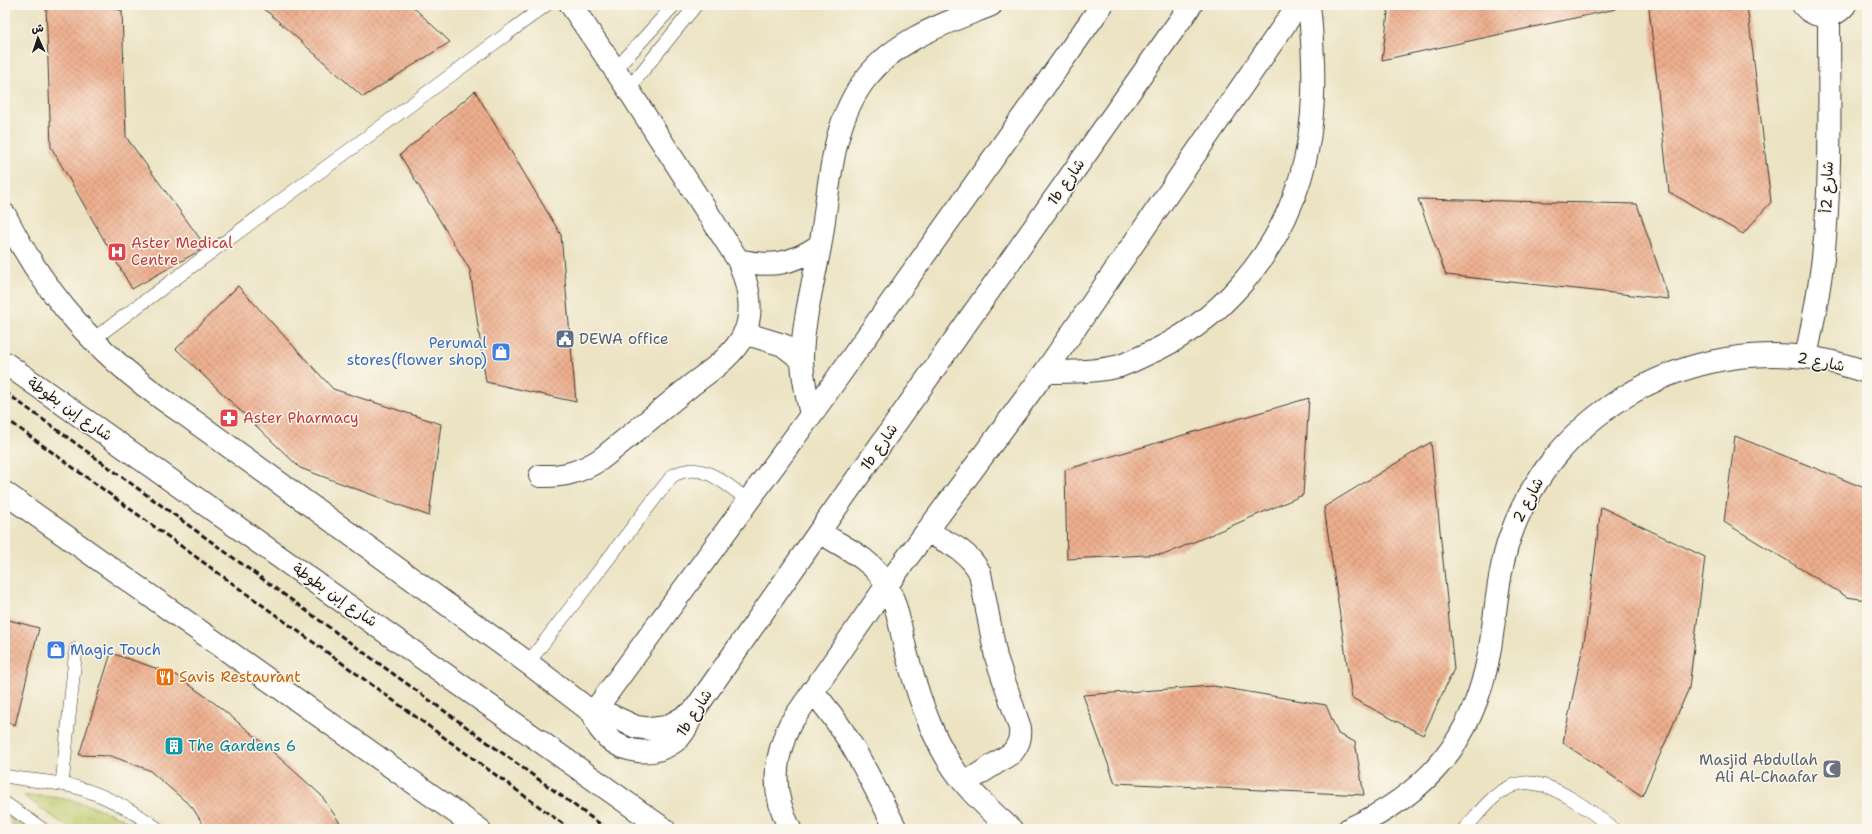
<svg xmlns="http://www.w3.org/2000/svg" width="1872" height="834" font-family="'Shantell Sans','Playpen Sans Arabic',sans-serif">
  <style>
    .park { fill: url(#park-tufts); stroke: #6d7445 }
    .building { fill: url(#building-cross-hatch) }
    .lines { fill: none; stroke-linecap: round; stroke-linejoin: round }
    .lane-casing { stroke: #3b3a35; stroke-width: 14 }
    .street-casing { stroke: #3b3a35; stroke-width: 24 }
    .secondary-casing { stroke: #3b3a35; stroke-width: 24 }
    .lane { stroke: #fff; stroke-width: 13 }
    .street { stroke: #fff; stroke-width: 22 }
    .secondary { stroke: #fff; stroke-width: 22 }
    .rail { stroke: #1c1c1c; stroke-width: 3; stroke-dasharray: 6 3; stroke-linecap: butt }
    .labels { text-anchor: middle; stroke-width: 3; stroke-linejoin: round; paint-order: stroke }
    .street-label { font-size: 15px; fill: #1c1c1c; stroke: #fbf7ec }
    .health-label { font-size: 15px; fill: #be3a42; stroke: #fbf7ec; text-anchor: start }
    .service-label { font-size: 15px; fill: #4e5e75; stroke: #fbf7ec; text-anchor: start }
    .shop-label { font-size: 15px; fill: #366cbe; stroke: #fbf7ec; text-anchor: end }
    .food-label { font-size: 15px; fill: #c56008; stroke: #fbf7ec; text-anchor: start }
    .culture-label { font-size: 15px; fill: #0d838f; stroke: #fbf7ec; text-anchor: start }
    .worship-label { font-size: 15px; fill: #5b616d; stroke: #fbf7ec; text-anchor: end }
  </style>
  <defs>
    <pattern id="park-tufts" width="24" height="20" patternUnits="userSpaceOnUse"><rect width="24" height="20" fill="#becc6e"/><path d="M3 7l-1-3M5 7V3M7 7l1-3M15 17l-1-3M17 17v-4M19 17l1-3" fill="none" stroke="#a3af5f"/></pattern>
    <pattern id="building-cross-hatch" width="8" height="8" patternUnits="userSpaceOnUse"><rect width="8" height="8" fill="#edae8d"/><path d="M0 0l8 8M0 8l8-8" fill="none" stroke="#cb9579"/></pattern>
  </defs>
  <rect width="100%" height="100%" fill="#fbf7ec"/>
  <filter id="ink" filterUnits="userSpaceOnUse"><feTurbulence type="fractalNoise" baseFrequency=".025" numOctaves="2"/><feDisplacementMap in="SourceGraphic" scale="8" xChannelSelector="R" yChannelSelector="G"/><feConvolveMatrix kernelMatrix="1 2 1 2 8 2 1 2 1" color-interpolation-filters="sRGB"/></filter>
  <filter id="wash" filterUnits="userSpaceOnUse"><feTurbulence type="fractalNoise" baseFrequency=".012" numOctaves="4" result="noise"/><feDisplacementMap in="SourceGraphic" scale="16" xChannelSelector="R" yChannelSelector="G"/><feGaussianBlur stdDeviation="0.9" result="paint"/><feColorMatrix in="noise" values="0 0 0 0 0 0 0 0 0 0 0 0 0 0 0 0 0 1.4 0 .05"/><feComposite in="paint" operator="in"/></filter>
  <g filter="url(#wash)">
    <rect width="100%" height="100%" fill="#ece3c3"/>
    <path class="park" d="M24 796C64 794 106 808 141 829H70Z
      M9 816 28 829H14Z"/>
    <g id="blocks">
      <path class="building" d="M46 5H106L122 11 126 137 206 247 132 289 51 147Z
        M257 5H411L450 42 363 97 269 13Z
        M1389 5H1616V9L1382 60Z
        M1653 5H1747L1771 202 1743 234 1669 192 1649 8Z
        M475 91 561 235 576 402 486 382 470 270 400 155Z
        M1418 199 1637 204 1669 299 1446 275Z
        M238 286 333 389 441 424 429 516 300 468 176 349Z
        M1309 398 1303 495 1166 554 1067 559 1065 470Z
        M1735 436 1867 489V600L1847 597 1724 522Z
        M1431 442 1454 669 1423 735 1352 698 1324 507Z
        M1601 507 1705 557 1689 688 1642 796 1563 743 1585 636Z
        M5 619 39 628 15 725 5 721Z
        M111 653 176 675 217 705 256 737 321 795 344 829H206L192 807 149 770 111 756 79 755Z
        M1213 686 1326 705 1338 734 1355 742 1364 795 1115 783 1083 695Z"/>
    </g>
  </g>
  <g filter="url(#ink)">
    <use href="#blocks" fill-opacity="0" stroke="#3b3a35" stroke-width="1"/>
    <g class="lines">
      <defs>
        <path id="lane" d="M615 70 674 5
          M628 89 696 5
          M92 340 546 5
          M528 663 672 476C702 459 724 483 748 500
          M5 776C29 781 55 781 79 788 107 796 135 812 158 829
          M62 784 76 649
          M5 803 42 829
          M1464 829C1477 816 1490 797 1506 789 1513 785 1523 782 1530 783 1556 784 1594 813 1613 829"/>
        <path id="street" d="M1803 5C1815 19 1834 19 1845 5
          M5 215C48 301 106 363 187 416L528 663 593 713 610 715 636 727 652 729 666 727 693 712
          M738 260C771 268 792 264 820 245
          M744 333 783 345 802 360
          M1806 357C1813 324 1819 291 1823 258 1832 178 1829 96 1829 15
          M1045 372C1070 372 1095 372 1120 366 1128 363 1137 359 1145 355 1218 324 1277 256 1300 179 1317 124 1315 62 1309 5
          M811 415C807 396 802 377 802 358 803 321 813 284 820 247 830 191 829 124 867 77 898 38 946 23 991 5
          M540 476C563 477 581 472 601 459 631 435 660 411 689 387 708 372 733 357 744 334 755 310 748 284 738 260L628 89 571 5
          M819 532C842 546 874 560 887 586 899 608 901 635 908 659 920 702 936 750 966 785 980 801 995 815 1011 829
          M927 532C949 543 969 551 980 573L996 657 1020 728C1021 738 1019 744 1012 753L965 783
          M812 691C849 731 871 781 896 829
          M593 713C595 718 597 725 600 729 617 752 650 759 674 742 684 735 689 723 693 712L819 532 1191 5
          M593 713 811 415 1102 5
          M790 829C771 792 773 761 790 724L887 585 1045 372 1298 5
          M1349 829C1428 793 1473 741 1489 654 1496 615 1497 575 1510 537 1552 416 1679 342 1805 357 1827 359 1847 366 1867 372"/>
        <path id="secondary" d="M5 363 664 829
          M5 493 479 829"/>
      </defs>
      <use href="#lane" class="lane-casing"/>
      <use href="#street" class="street-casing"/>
      <use href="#secondary" class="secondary-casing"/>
      <use href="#lane" class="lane"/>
      <use href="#street" class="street"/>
      <use href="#secondary" class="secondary"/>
      <path class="rail" d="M5 392 607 829
        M5 418 570 829"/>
    </g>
  </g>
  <defs>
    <symbol id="hospital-square" viewBox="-11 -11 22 22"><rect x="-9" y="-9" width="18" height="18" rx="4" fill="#e0444e" stroke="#fbf7ec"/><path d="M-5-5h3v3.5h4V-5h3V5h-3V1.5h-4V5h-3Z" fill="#fff"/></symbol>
    <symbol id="civic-square" viewBox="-11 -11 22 22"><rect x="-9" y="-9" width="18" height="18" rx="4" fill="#5c6f8a" stroke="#fbf7ec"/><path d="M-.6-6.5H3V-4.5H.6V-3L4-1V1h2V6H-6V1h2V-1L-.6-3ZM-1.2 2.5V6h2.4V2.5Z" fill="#fff"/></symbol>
    <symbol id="shop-square" viewBox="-11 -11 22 22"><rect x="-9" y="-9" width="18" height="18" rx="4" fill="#3f7fe0" stroke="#fbf7ec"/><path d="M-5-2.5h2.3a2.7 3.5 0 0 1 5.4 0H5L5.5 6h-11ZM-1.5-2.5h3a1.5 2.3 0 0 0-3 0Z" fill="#fff"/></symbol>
    <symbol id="pharmacy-square" viewBox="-11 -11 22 22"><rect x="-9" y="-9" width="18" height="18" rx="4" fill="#e0444e" stroke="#fbf7ec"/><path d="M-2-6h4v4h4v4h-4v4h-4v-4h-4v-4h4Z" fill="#fff"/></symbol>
    <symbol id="restaurant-square" viewBox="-11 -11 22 22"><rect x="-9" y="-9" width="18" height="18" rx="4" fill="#e8710a" stroke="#fbf7ec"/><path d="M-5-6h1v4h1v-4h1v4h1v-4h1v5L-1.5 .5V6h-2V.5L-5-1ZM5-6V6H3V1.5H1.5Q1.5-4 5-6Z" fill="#fff"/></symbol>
    <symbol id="building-square" viewBox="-11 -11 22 22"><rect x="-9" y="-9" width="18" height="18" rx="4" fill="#0f9aa8" stroke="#fbf7ec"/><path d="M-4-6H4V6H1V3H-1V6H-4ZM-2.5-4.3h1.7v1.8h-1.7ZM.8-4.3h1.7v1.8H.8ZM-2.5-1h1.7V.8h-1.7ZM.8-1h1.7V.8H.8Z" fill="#fff"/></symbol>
    <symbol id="mosque-square" viewBox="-11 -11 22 22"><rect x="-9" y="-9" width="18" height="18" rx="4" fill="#6b7280" stroke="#fbf7ec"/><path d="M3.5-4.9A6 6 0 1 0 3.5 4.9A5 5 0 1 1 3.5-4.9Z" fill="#fff"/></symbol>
  </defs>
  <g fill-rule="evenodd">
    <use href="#hospital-square" x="106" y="241" width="22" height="22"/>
    <use href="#civic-square" x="554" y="328" width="22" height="22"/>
    <use href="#shop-square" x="490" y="341" width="22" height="22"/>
    <use href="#pharmacy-square" x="218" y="407" width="22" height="22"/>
    <use href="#shop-square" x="45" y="639" width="22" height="22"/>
    <use href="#restaurant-square" x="154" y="666" width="22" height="22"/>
    <use href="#building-square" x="163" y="735" width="22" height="22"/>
    <use href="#mosque-square" x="1821" y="758" width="22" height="22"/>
  </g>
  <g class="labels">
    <g class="street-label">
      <text transform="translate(1066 182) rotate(-55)" y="5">1b شارع</text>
      <text transform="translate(1827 187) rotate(-88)" y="5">شارع 2أ</text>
      <text transform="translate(1821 362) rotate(11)" y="5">شارع 2</text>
      <text transform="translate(70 409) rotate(35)" y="5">شارع إبن بطوطة</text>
      <text transform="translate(879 447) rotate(-55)" y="5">1b شارع</text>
      <text transform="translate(1528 500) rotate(-62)" y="5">شارع 2</text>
      <text transform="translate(335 595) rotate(35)" y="5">شارع إبن بطوطة</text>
      <text transform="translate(694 713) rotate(-57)" y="5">1b شارع</text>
    </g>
    <g class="health-label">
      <text x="131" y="248">Aster Medical<tspan x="131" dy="17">Centre</tspan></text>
      <text x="243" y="423">Aster Pharmacy</text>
    </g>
    <g class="service-label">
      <text x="579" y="344">DEWA office</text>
    </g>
    <g class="shop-label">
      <text x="487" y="348">Perumal<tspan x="487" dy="17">stores(flower shop)</tspan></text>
      <text x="70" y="655" text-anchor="start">Magic Touch</text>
    </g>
    <g class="food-label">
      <text x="179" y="682">Savis Restaurant</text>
    </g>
    <g class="culture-label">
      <text x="188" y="751">The Gardens 6</text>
    </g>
    <g class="worship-label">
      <text x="1818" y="765">Masjid Abdullah<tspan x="1818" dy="17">Ali Al-Chaafar</tspan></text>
    </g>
  </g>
  <rect width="1872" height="834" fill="none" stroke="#fbf7ec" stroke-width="20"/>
  <g transform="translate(38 38) rotate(357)" stroke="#fbf7ec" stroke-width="3" paint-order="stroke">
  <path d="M0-3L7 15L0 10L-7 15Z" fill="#1c1c1c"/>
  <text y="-6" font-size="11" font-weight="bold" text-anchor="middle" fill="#1c1c1c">ش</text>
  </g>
</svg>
